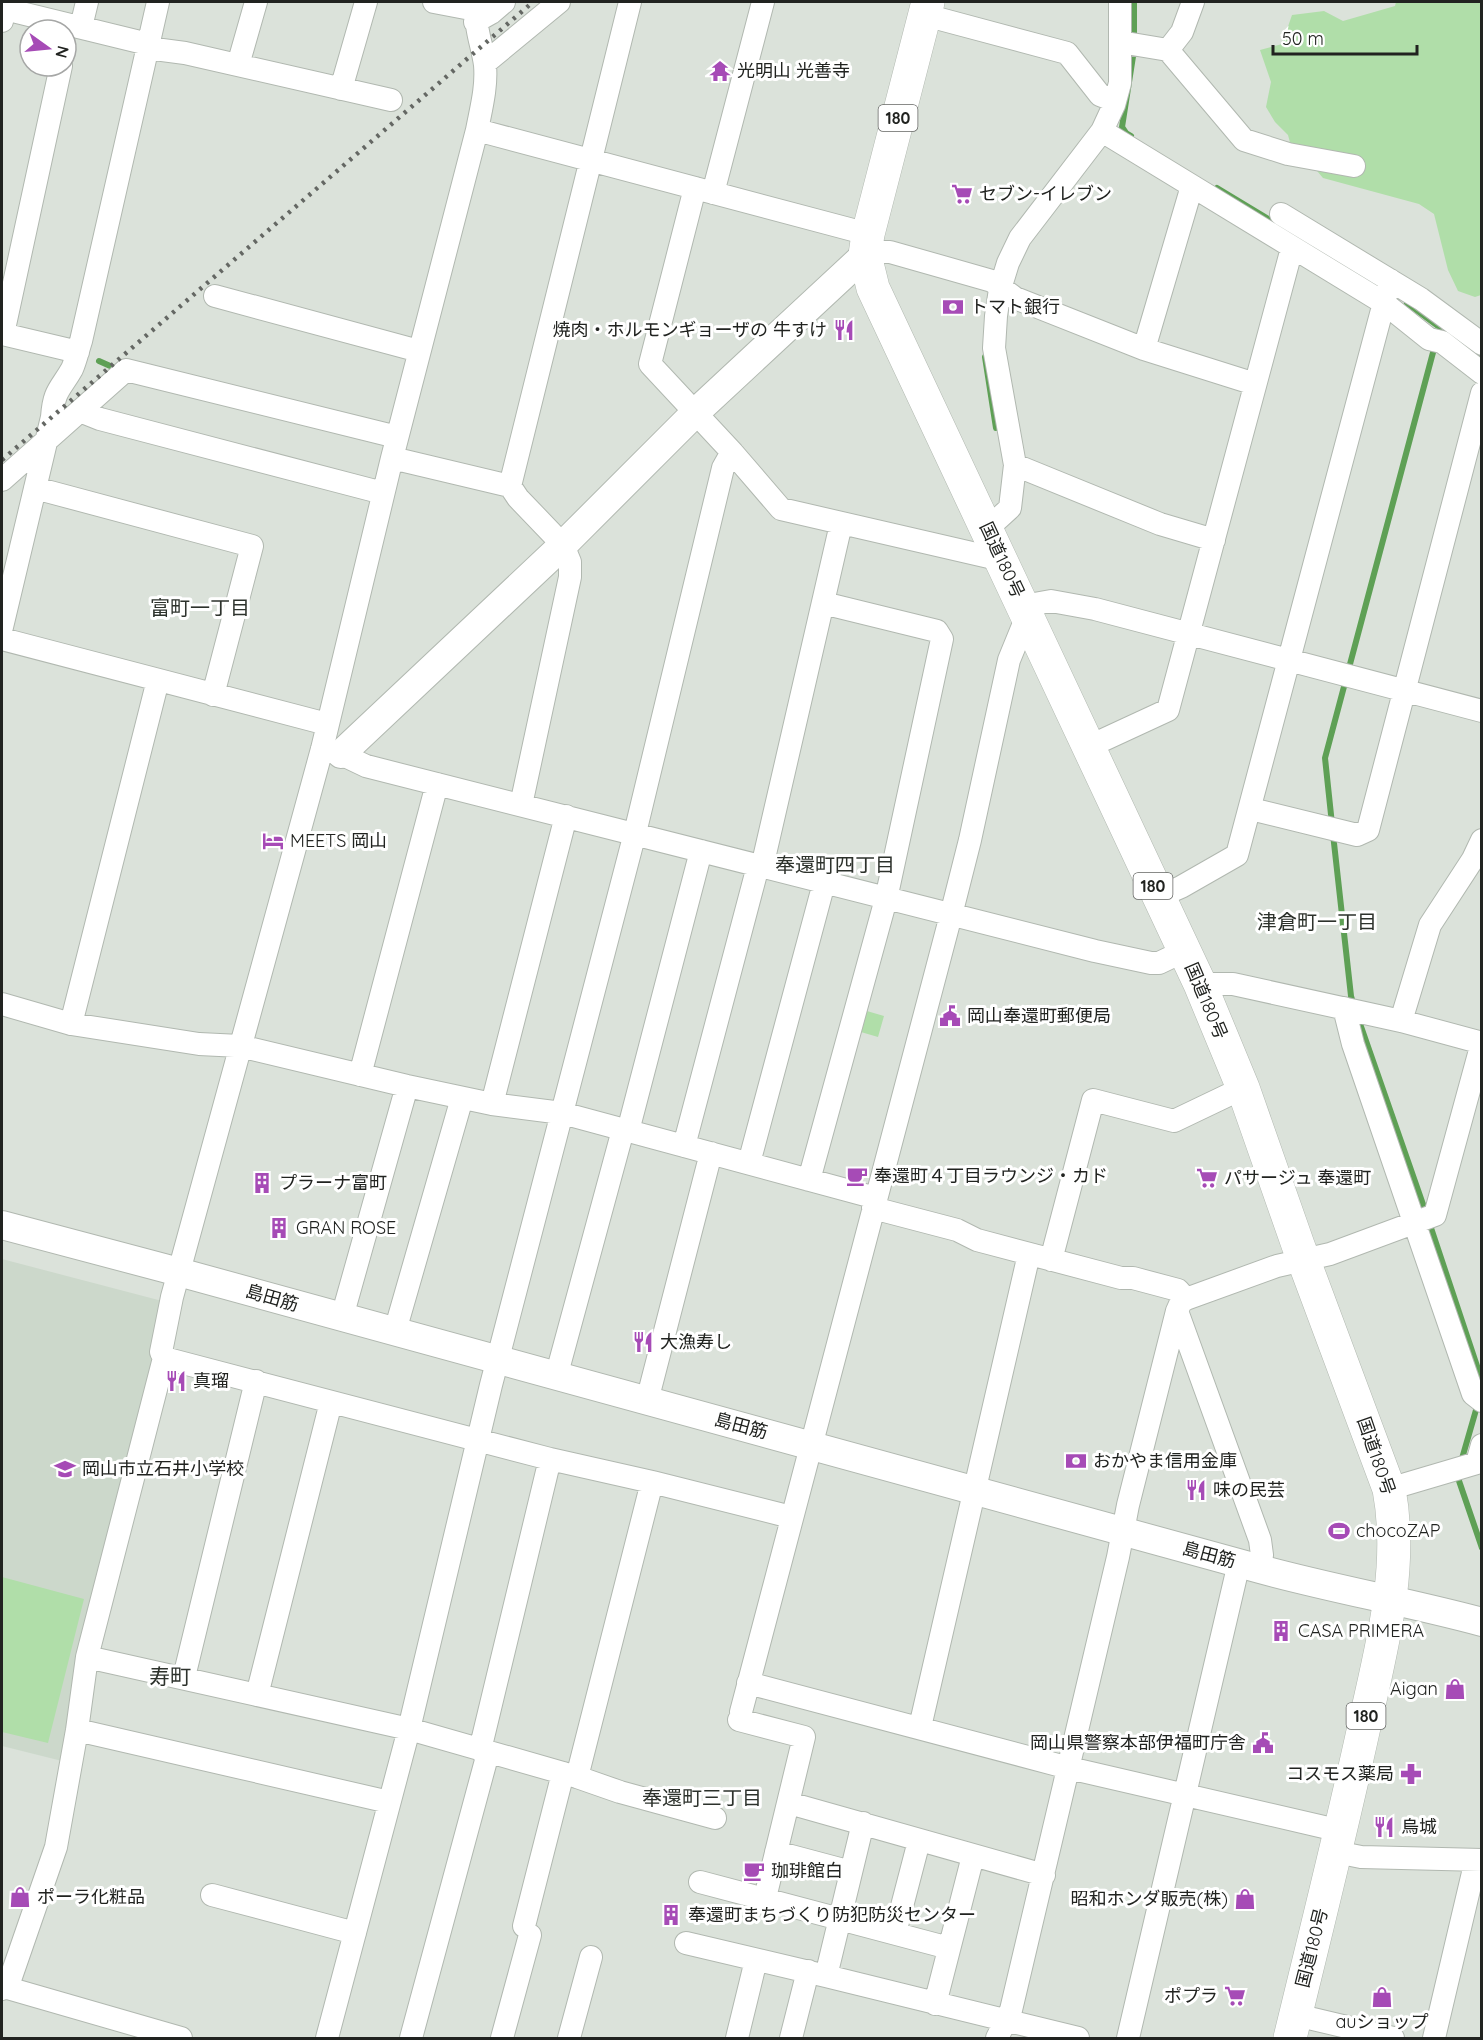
<svg xmlns="http://www.w3.org/2000/svg" width="1483" height="2040" font-family="Quicksand,'Noto Sans JP',sans-serif">
  <style>
    .built { fill: #ccd8cb }
    .green { fill: #b0dea9 }
    .lines { fill: none; stroke-linecap: round; stroke-linejoin: round }
    .stream { stroke: #5ea055; stroke-width: 6 }
    .minor-casing { stroke: #b1b8b0; stroke-width: 24 }
    .tertiary-casing { stroke: #b1b8b0; stroke-width: 30 }
    .trunk-casing { stroke: #b1b8b0; stroke-width: 34 }
    .minor { stroke: #fff; stroke-width: 22 }
    .tertiary { stroke: #fff; stroke-width: 28 }
    .trunk { stroke: #fff; stroke-width: 33 }
    .rail { stroke: #646763; stroke-width: 4.5; stroke-dasharray: 3 6; stroke-linecap: butt }
    .labels { text-anchor: middle; stroke-width: 6; stroke-linejoin: round; paint-order: stroke }
    .shield { fill: #fff; stroke: #646563; stroke-width: 1.5 }
    .shield-label { font-size: 16px; font-weight: bold; fill: #212320 }
    .poi-label { font-size: 18px; fill: #212320; stroke: #fff; text-anchor: start }
    .street-label { font-size: 18px; fill: #212320; stroke: #fff }
    .neighbourhood-label { font-size: 20px; fill: #2d322c; stroke: #fff }
    .quarter-label { font-size: 21px; fill: #2d322c; stroke: #fff }
  </style>
  <rect width="100%" height="100%" fill="#dbe2da"/>
  <path class="built" d="M2 1259 166 1302 62 1761 2 1746Z"/>
  <path class="green" d="M1396 2H1481V295L1475 297 1458 291 1448 270 1434 214 1419 204 1323 178 1302 153 1292 150 1288 135 1275 122 1266 107 1271 82 1260 50 1282 44 1292 15 1324 11 1343 21 1395 6Z
    M860 1009 884 1016 878 1037 854 1030Z
    M2 1577 84 1599 48 1743 2 1732Z"/>
  <g class="lines">
    <path class="stream" d="M1134 2V39
      M1131 136 1126 133 1122 127 1134 50
      M1217 188 1280 226
      M1407 303 1449 334
      M1470 349 1482 357
      M985 357 996 428
      M99 361 117 369
      M1332 824 1325 758 1435 345
      M1333 834 1351 996 1354 1006
      M1358 1018 1426 1213
      M1429 1222 1482 1381
      M1461 1462 1478 1403
      M1457 1475 1482 1548"/>
    <defs>
      <path id="minor" d="M434 2 476 10
        M925 15 1067 53 1100 95 1115 101
        M2 21 4 12 13 11 148 44
        M475 22 491 13 504 2
        M81 27 87 2
        M1120 42 1168 50 1244 140 1288 154 1354 166
        M147 48 185 53 391 100
        M1168 50 1182 32 1193 2
        M485 63 559 2
        M238 65 256 2
        M341 89 366 2
        M477 130 868 234
        M1102 131 1384 303 1429 339 1442 342 1482 373
        M695 188 650 364 732 452 781 509 1002 560
        M713 193 763 2
        M1281 214 1421 299 1482 344
        M865 255 877 252H890L992 281 1015 298 1144 349 1255 384
        M215 296 419 351
        M2 334 78 352
        M3 334 61 66
        M1144 349 1192 186
        M80 411 100 419 383 493
        M392 458 510 486 518 498 563 545 570 562V577L521 805
        M1015 465 1160 524 1214 540
        M2 480 126 370 397 437
        M510 486 630 2
        M35 488 252 546 213 695
        M987 529 1010 508 1015 465 994 348 996 316 1000 289 1008 263 1020 238 1102 131 1114 105 1120 83V2
        M1023 606 1051 601 1095 609 1482 711
        M2 627 52 417C54 390 60 390 72 369 76 360 78 350 81 341L158 2
        M2 639 327 724
        M1088 747 1168 710 1292 248
        M326 750 341 754 366 766 1095 951 1151 963H1159L1184 951
        M1251 809 1357 835 1368 830 1482 393
        M762 867 841 524
        M1158 897 1181 887 1237 855 1390 280
        M1200 984H1233L1401 1021 1482 1043
        M2 1004 71 1024 199 1044 240 1046 407 1086 492 1104 562 1113 876 1198
        M1344 1008 1353 1044 1473 1394 1482 1401
        M1401 1021 1430 925 1473 859 1482 840
        M71 1024 158 680
        M360 1075 437 784
        M492 1104 566 816
        M628 1131 701 851
        M684 1146 758 866
        M749 1163 824 883
        M809 1180 886 899 942 639 937 631 823 603
        M873 1208 957 1230 977 1240 1121 1278H1133L1178 1290 1186 1299
        M1051 1260 1093 1100 1174 1121 1243 1088
        M1177 1311 1260 1540 1262 1555 1260 1569
        M342 1317 407 1086
        M395 1331 462 1098
        M164 1358 550 1459 652 1482 791 1517
        M556 1377 623 1130
        M647 1401 711 1153
        M1389 1489 1477 1463 1482 1445
        M87 1657 409 1729 577 1777 620 1792 715 1818
        M184 1677 256 1381
        M748 1683 1069 1768 1341 1831
        M257 1695 331 1402
        M741 1712 951 915 970 840 1009 660 1027 616
        M739 1720 804 1737 765 1898
        M920 1727 1029 1254
        M77 1730 389 1802
        M480 1750 550 1459
        M577 1777 652 1482
        M789 1803 1044 1875
        M776 1852 851 1872
        M1336 1852 1361 1857 1482 1860
        M700 1882 949 1948
        M212 1895 355 1933
        M524 1926 563 1773
        M895 1933 919 1841
        M686 1943 826 1976 1078 2038
        M826 1976 863 1823
        M4 1987 181 2038
        M2 1989 11 1977 56 1847 77 1730 87 1657 164 1358 161 1352 172 1297 322 749 392 458 477 130C481 109 487 87 485 65 482 42 473 27 478 2
        M935 2004 973 1856
        M1296 2015 1393 2038
        M327 2038 409 1729 491 1385 635 833 723 468 732 452
        M411 2038 488 1753
        M502 2038 530 1935
        M569 2038 591 1957
        M737 2038 756 1960
        M791 2038 808 1971
        M997 2038 1011 2010 1118 1557 1128 1505 1177 1311 1181 1302 1186 1299 1277 1266 1330 1254 1435 1215 1482 1043
        M1128 2038 1239 1563
        M1434 2038 1476 1860"/>
      <path id="tertiary" d="M341 754 563 545 696 412 865 255
        M2 1225 164 1268 1260 1569C1333 1589 1408 1602 1482 1622"/>
      <path id="trunk" d="M928 2 868 234 865 255 873 288 1200 984 1243 1088 1298 1245 1389 1489C1404 1569 1381 1649 1364 1727 1341 1832 1315 1935 1290 2038"/>
    </defs>
    <use href="#minor" class="minor-casing"/>
    <use href="#tertiary" class="tertiary-casing"/>
    <use href="#trunk" class="trunk-casing"/>
    <use href="#minor" class="minor"/>
    <use href="#tertiary" class="tertiary"/>
    <use href="#trunk" class="trunk"/>
    <path class="rail" d="M2 460 533 2"/>
  </g>
  <defs>
    <symbol id="temple-bare" viewBox="-9 -9 18 18"><path d="M0-6L5-2H3V0L6.5 2.5H4V6H1.5V3h-3V6H-4V2.5H-6.5L-3 0V-2H-5Z" fill="#a64bb6" stroke="#fff" stroke-width="2.5" paint-order="stroke"/></symbol>
    <symbol id="supermarket-bare" viewBox="-9 -9 18 18"><path d="M-6-5.5h2.5l.6 2H6L4.5 2H-2.5L-4.4-4H-6ZM-1.5 3.2a1.3 1.3 0 1 0 .1 0ZM3 3.2a1.3 1.3 0 1 0 .1 0Z" fill="#a64bb6" stroke="#fff" stroke-width="2.5" paint-order="stroke"/></symbol>
    <symbol id="bank-bare" viewBox="-9 -9 18 18"><path d="M-6-4H6V4H-6ZM0-2.3a2.3 2.3 0 1 0 0 4.6a2.3 2.3 0 1 0 0-4.6Z" fill="#a64bb6" stroke="#fff" stroke-width="2.5" paint-order="stroke"/></symbol>
    <symbol id="restaurant-bare" viewBox="-9 -9 18 18"><path d="M-5-6h1v4h1v-4h1v4h1v-4h1v5L-1.5 .5V6h-2V.5L-5-1ZM5-6V6H3V1.5H1.5Q1.5-4 5-6Z" fill="#a64bb6" stroke="#fff" stroke-width="2.5" paint-order="stroke"/></symbol>
    <symbol id="hotel-bare" viewBox="-9 -9 18 18"><path d="M-6-4.5h1.5V1H6V5H4.5V3h-9V5H-6ZM-4 0a1.8 1.8 0 1 1 3.6 0ZM.5 0V-2.5h3Q6-2.5 6 0Z" fill="#a64bb6" stroke="#fff" stroke-width="2.5" paint-order="stroke"/></symbol>
    <symbol id="civic-bare" viewBox="-9 -9 18 18"><path d="M-.6-6.5H3V-4.5H.6V-3L4-1V1h2V6H-6V1h2V-1L-.6-3ZM-1.2 2.5V6h2.4V2.5Z" fill="#a64bb6" stroke="#fff" stroke-width="2.5" paint-order="stroke"/></symbol>
    <symbol id="cafe-bare" viewBox="-9 -9 18 18"><path d="M-5.5-4.5H6V0H3Q3 3.5 0 3.5H-2.5Q-5.5 3.5-5.5 0ZM3-3.2v2h1.7v-2ZM-6 4.5H4V6H-6Z" fill="#a64bb6" stroke="#fff" stroke-width="2.5" paint-order="stroke"/></symbol>
    <symbol id="building-bare" viewBox="-9 -9 18 18"><path d="M-4-6H4V6H1V3H-1V6H-4ZM-2.5-4.3h1.7v1.8h-1.7ZM.8-4.3h1.7v1.8H.8ZM-2.5-1h1.7V.8h-1.7ZM.8-1h1.7V.8H.8Z" fill="#a64bb6" stroke="#fff" stroke-width="2.5" paint-order="stroke"/></symbol>
    <symbol id="school-bare" viewBox="-9 -9 18 18"><path d="M0-5L7-2L0 1L-7-2ZM-4 1L0 2.5L4 1V4Q0 6-4 4Z" fill="#a64bb6" stroke="#fff" stroke-width="2.5" paint-order="stroke"/></symbol>
    <symbol id="stadium-bare" viewBox="-9 -9 18 18"><path d="M0-5a6.5 5 0 1 0 0 10a6.5 5 0 1 0 0-10ZM-3.5-1.8h7v3.6h-7Z" fill="#a64bb6" stroke="#fff" stroke-width="2.5" paint-order="stroke"/></symbol>
    <symbol id="shop-bare" viewBox="-9 -9 18 18"><path d="M-5-2.5h2.3a2.7 3.5 0 0 1 5.4 0H5L5.5 6h-11ZM-1.5-2.5h3a1.5 2.3 0 0 0-3 0Z" fill="#a64bb6" stroke="#fff" stroke-width="2.5" paint-order="stroke"/></symbol>
    <symbol id="pharmacy-bare" viewBox="-9 -9 18 18"><path d="M-2-6h4v4h4v4h-4v4h-4v-4h-4v-4h4Z" fill="#a64bb6" stroke="#fff" stroke-width="2.5" paint-order="stroke"/></symbol>
  </defs>
  <g fill-rule="evenodd">
    <use href="#temple-bare" x="705" y="56" width="30" height="30"/>
    <use href="#supermarket-bare" x="947" y="179" width="30" height="30"/>
    <use href="#bank-bare" x="938" y="292" width="30" height="30"/>
    <use href="#restaurant-bare" x="829" y="315" width="30" height="30"/>
    <use href="#hotel-bare" x="258" y="826" width="30" height="30"/>
    <use href="#civic-bare" x="935" y="1001" width="30" height="30"/>
    <use href="#cafe-bare" x="842" y="1161" width="30" height="30"/>
    <use href="#supermarket-bare" x="1192" y="1163" width="30" height="30"/>
    <use href="#building-bare" x="247" y="1168" width="30" height="30"/>
    <use href="#building-bare" x="264" y="1213" width="30" height="30"/>
    <use href="#restaurant-bare" x="628" y="1327" width="30" height="30"/>
    <use href="#restaurant-bare" x="161" y="1366" width="30" height="30"/>
    <use href="#bank-bare" x="1061" y="1446" width="30" height="30"/>
    <use href="#school-bare" x="50" y="1454" width="30" height="30"/>
    <use href="#restaurant-bare" x="1181" y="1475" width="30" height="30"/>
    <use href="#stadium-bare" x="1324" y="1516" width="30" height="30"/>
    <use href="#building-bare" x="1266" y="1616" width="30" height="30"/>
    <use href="#shop-bare" x="1440" y="1674" width="30" height="30"/>
    <use href="#civic-bare" x="1248" y="1728" width="30" height="30"/>
    <use href="#pharmacy-bare" x="1396" y="1759" width="30" height="30"/>
    <use href="#restaurant-bare" x="1369" y="1812" width="30" height="30"/>
    <use href="#cafe-bare" x="739" y="1856" width="30" height="30"/>
    <use href="#shop-bare" x="5" y="1882" width="30" height="30"/>
    <use href="#shop-bare" x="1230" y="1884" width="30" height="30"/>
    <use href="#building-bare" x="656" y="1900" width="30" height="30"/>
    <use href="#supermarket-bare" x="1220" y="1981" width="30" height="30"/>
    <use href="#shop-bare" x="1367" y="1982" width="30" height="30"/>
  </g>
  <g class="labels">
    <g class="shield">
      <rect x="878.5" y="105" width="39" height="26" rx="4.5"/>
      <rect x="1133.5" y="873" width="39" height="26" rx="4.5"/>
      <rect x="1346.5" y="1703" width="39" height="26" rx="4.5"/>
    </g>
    <g class="shield-label">
      <text x="898" y="124">180</text>
      <text x="1153" y="892">180</text>
      <text x="1366" y="1722">180</text>
    </g>
    <g class="poi-label">
      <text x="737" y="77">光明山 光善寺</text>
      <text x="979" y="200">セブン-イレブン</text>
      <text x="970" y="313">トマト銀行</text>
      <text x="827" y="336" text-anchor="end">焼肉・ホルモンギョーザの 牛すけ</text>
      <text x="290" y="847">MEETS 岡山</text>
      <text x="967" y="1022">岡山奉還町郵便局</text>
      <text x="874" y="1182">奉還町４丁目ラウンジ・カド</text>
      <text x="1224" y="1184">パサージュ 奉還町</text>
      <text x="279" y="1189">プラーナ富町</text>
      <text x="296" y="1234">GRAN ROSE</text>
      <text x="660" y="1348">大漁寿し</text>
      <text x="193" y="1387">真瑠</text>
      <text x="1093" y="1467">おかやま信用金庫</text>
      <text x="82" y="1475">岡山市立石井小学校</text>
      <text x="1213" y="1496">味の民芸</text>
      <text x="1356" y="1537">chocoZAP</text>
      <text x="1298" y="1637">CASA PRIMERA</text>
      <text x="1438" y="1695" text-anchor="end">Aigan</text>
      <text x="1246" y="1749" text-anchor="end">岡山県警察本部伊福町庁舎</text>
      <text x="1394" y="1780" text-anchor="end">コスモス薬局</text>
      <text x="1401" y="1833">烏城</text>
      <text x="771" y="1877">珈琲館白</text>
      <text x="37" y="1903">ポーラ化粧品</text>
      <text x="1228" y="1905" text-anchor="end">昭和ホンダ販売(株)</text>
      <text x="688" y="1921">奉還町まちづくり防犯防災センター</text>
      <text x="1218" y="2002" text-anchor="end">ポプラ</text>
      <text x="1382" y="2028" text-anchor="middle">auショップ</text>
    </g>
    <g class="street-label">
      <text transform="translate(1002 560) rotate(65)" y="6">国道180号</text>
      <text transform="translate(1206 1001) rotate(67)" y="6">国道180号</text>
      <text transform="translate(272 1298) rotate(16)" y="6">島田筋</text>
      <text transform="translate(741 1426) rotate(15)" y="6">島田筋</text>
      <text transform="translate(1376 1456) rotate(71)" y="6">国道180号</text>
      <text transform="translate(1209 1555) rotate(15)" y="6">島田筋</text>
      <text transform="translate(1312 1948) rotate(-76)" y="6">国道180号</text>
    </g>
    <g class="neighbourhood-label">
      <text x="200" y="615">富町一丁目</text>
      <text x="835" y="872">奉還町四丁目</text>
      <text x="1317" y="929">津倉町一丁目</text>
      <text x="702" y="1805">奉還町三丁目</text>
    </g>
    <g class="quarter-label">
      <text x="170" y="1684">寿町</text>
    </g>
  </g>
  <rect width="1483" height="2040" fill="none" stroke="#212320" stroke-width="6"/>
  <g transform="translate(48 48) rotate(105)"><circle r="28" fill="#ffffff" stroke="#a6a7a6" stroke-width="1.5"/>
  <path d="M0-4.5L10 22L0 15L-10 22Z" fill="#a64bb6"/>
  <text y="-9" font-size="16" font-weight="bold" text-anchor="middle" fill="#212320">N</text>
  </g>
  <path d="M1273 45v9h144v-9" fill="none" stroke="#212320" stroke-width="3"/>
  <text x="1282" y="45" font-size="18" fill="#212320" stroke="#ffffff" stroke-width="4.5" paint-order="stroke">50 m</text>
</svg>
